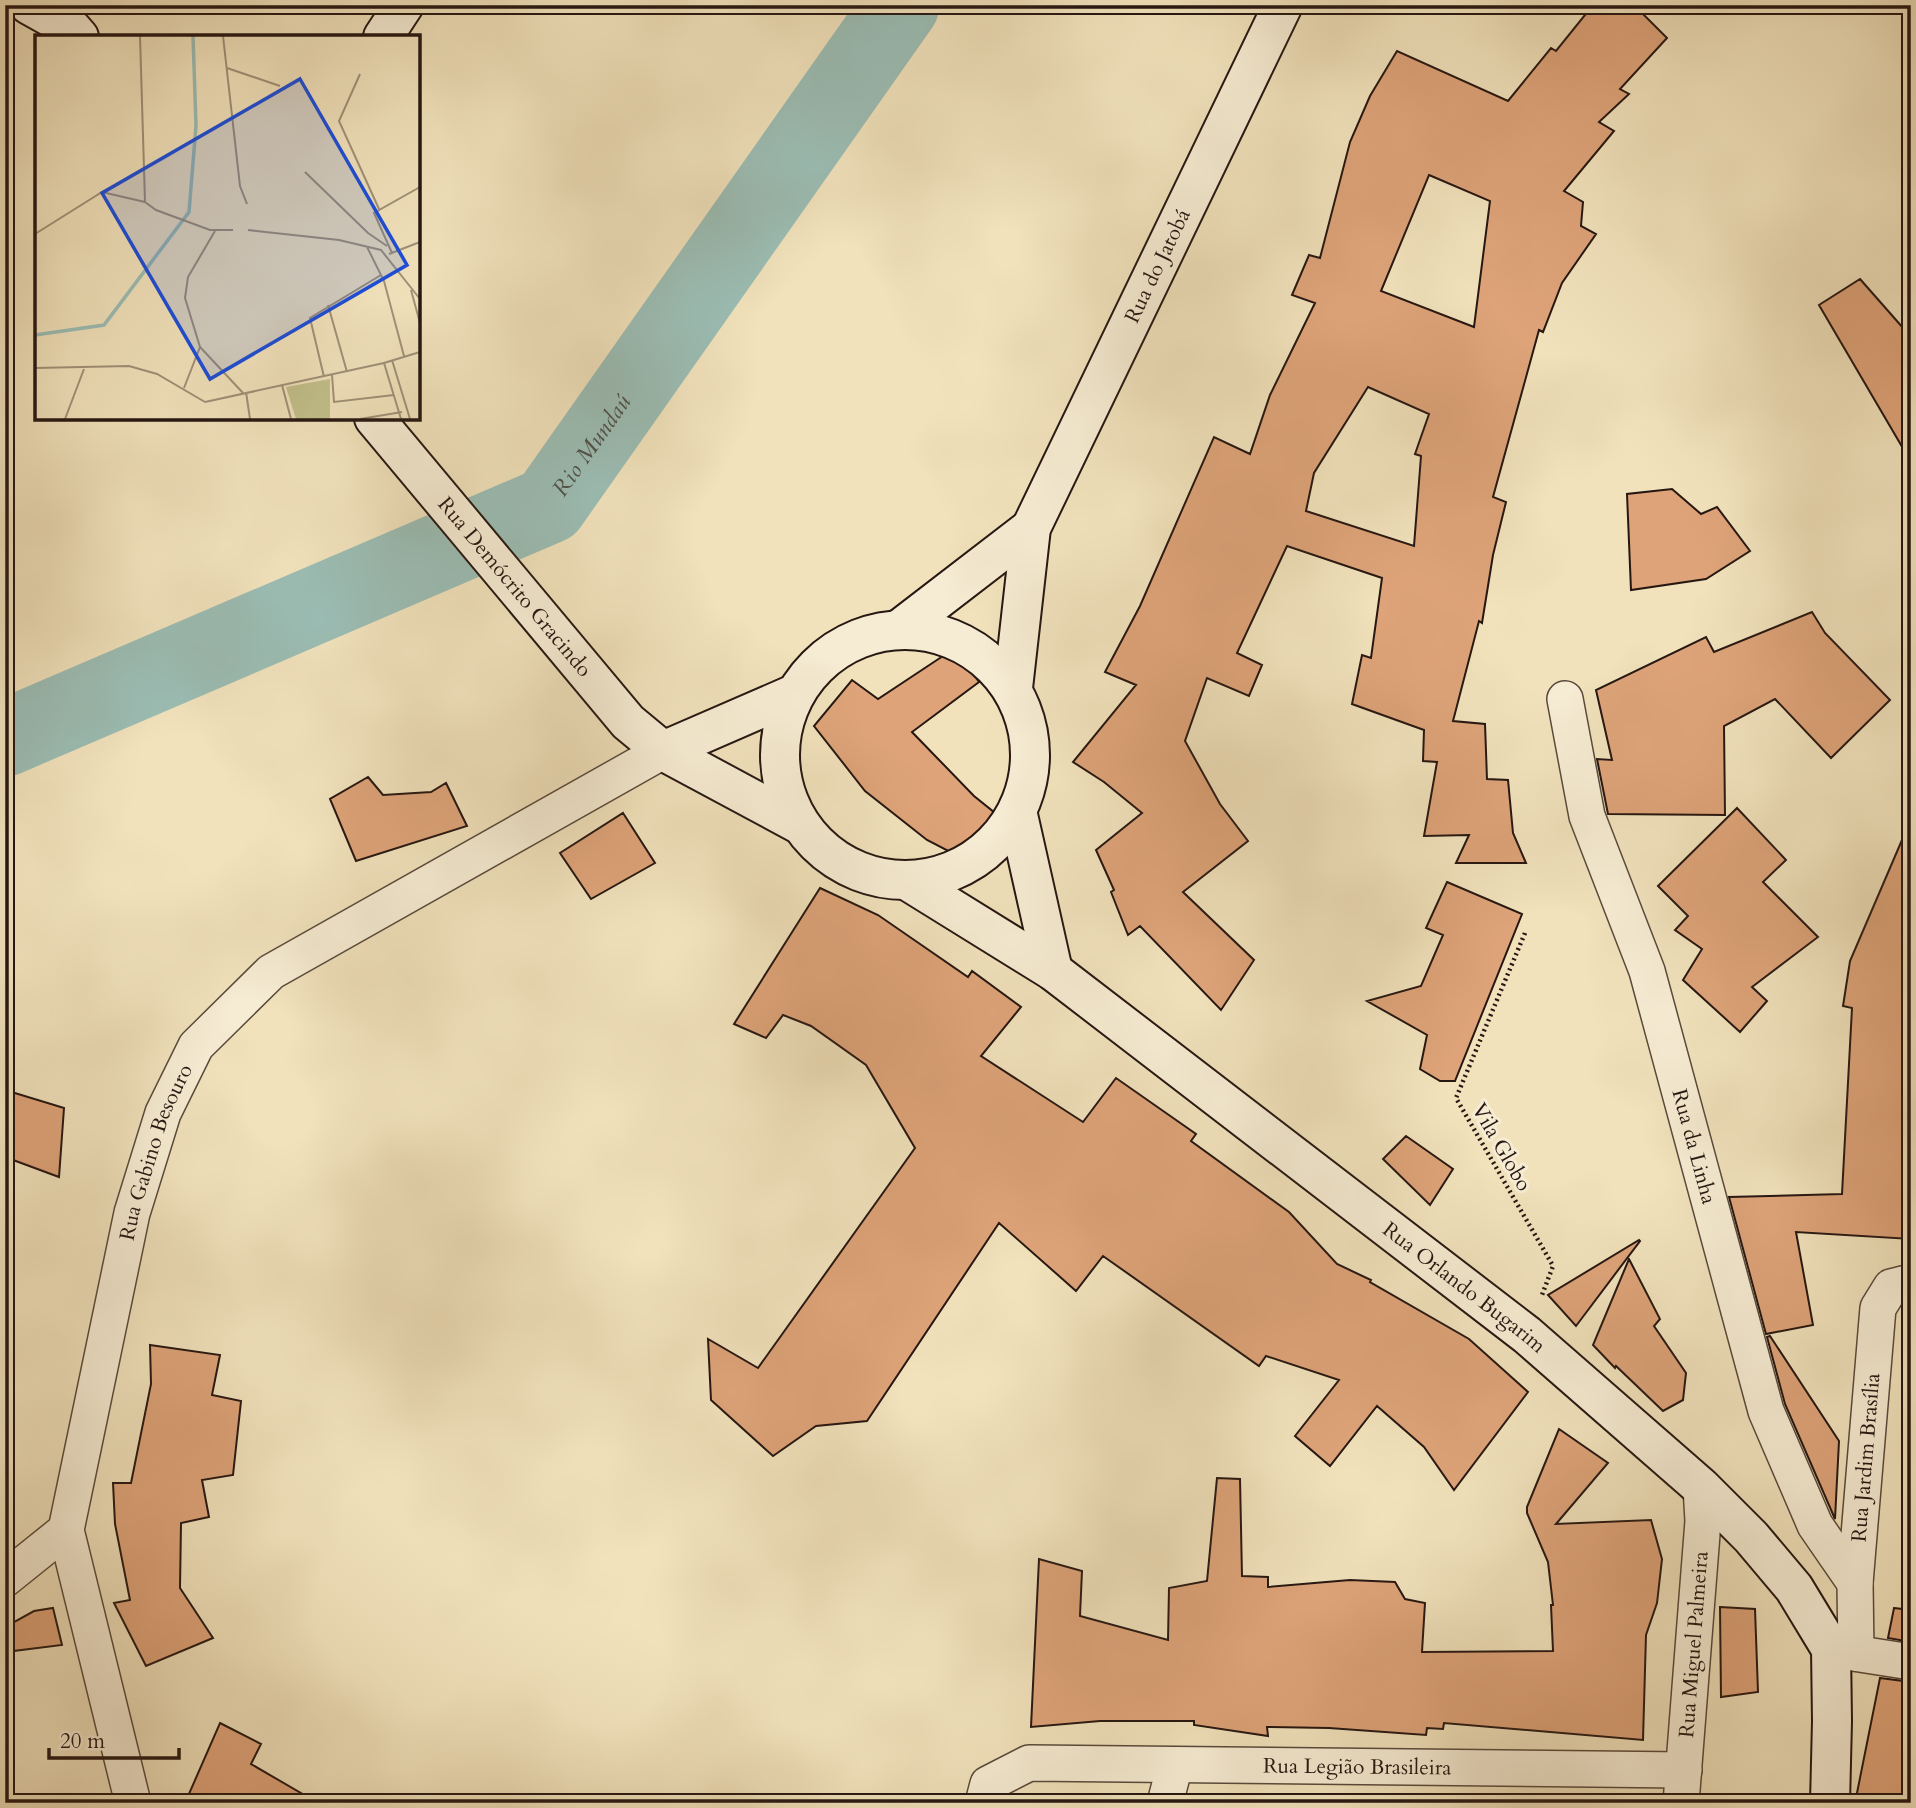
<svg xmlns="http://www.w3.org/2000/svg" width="1916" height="1808" font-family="Cardo,serif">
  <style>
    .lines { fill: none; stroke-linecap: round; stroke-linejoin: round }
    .river { stroke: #9bbdb4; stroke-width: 77 }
    .building { fill: #dea379; stroke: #261712; stroke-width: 2; fill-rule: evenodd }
    .street-casing { stroke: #594a3c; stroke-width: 38 }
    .secondary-casing { stroke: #261712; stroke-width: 42 }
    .path { stroke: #261712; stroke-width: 4.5; stroke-dasharray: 2 3.5; stroke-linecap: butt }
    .street { stroke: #f6ecd3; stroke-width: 35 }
    .secondary { stroke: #f6ecd3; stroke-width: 38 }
    .labels { text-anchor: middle; stroke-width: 6; stroke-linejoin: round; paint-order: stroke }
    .street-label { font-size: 21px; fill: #261712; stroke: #f6ecd3 }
    .water-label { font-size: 23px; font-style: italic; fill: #4f514b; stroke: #f6ecd3 }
    .inset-river { fill: none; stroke: #9bbdb4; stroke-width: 3.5 }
    .inset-road { fill: none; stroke: #a09178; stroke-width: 2 }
    .view { fill: #1d4ed8; fill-opacity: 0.15; stroke: #1d4ed8; stroke-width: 3.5 }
    .inset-edge { fill: none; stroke: #261712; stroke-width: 3.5 }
  </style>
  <rect width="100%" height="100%" fill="#f1e2bc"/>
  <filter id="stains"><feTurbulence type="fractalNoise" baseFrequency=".00286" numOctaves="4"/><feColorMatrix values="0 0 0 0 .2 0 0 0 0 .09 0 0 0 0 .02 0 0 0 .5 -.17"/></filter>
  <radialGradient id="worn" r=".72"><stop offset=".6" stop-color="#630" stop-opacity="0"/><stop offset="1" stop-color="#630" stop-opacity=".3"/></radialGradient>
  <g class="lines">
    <path class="river" id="s1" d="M5 738 549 505 901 5"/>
  </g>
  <path class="building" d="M1593 5H1634L1667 38 1620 89 1629 94 1599 122 1614 131 1564 191 1583 202 1581 226 1596 234 1562 283 1543 332 1539 330 1493 497 1506 502 1493 555 1482 623 1479 621 1453 721 1485 724 1487 779 1508 780 1513 833 1526 863H1456L1469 835 1424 836 1437 762 1423 761 1424 730 1352 704 1362 655 1371 658 1382 578 1287 546 1237 653 1262 665 1249 696 1207 678 1185 741 1220 804 1248 841 1183 892 1254 960 1221 1010 1140 926 1128 935 1111 892 1114 890 1096 850 1142 813 1104 782 1073 762 1136 685 1105 672 1140 606 1214 437 1250 454 1270 395 1315 303 1292 295 1309 255 1320 258 1350 142 1370 96 1397 51 1508 101 1551 48 1556 51ZM1429 175 1490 201 1474 327 1381 291ZM1368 387 1429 414 1415 454 1421 456 1414 546 1306 511 1314 473Z
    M1860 279 1911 337V462L1819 305Z
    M1672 489 1701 514 1717 507 1750 551 1706 579 1631 590 1627 494Z
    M1812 612 1825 633 1890 700 1831 758 1775 699 1724 726 1725 815 1608 814 1597 759 1612 760 1596 690 1706 637 1714 652Z
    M955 648 979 682 912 732 974 796 995 813 958 856 927 840 865 791 814 726 852 680 878 699Z
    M368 777 383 795 431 792 446 783 467 826 356 861 330 799Z
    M1737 808 1786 860 1763 882 1818 937 1752 987 1767 1001 1740 1032 1683 980 1702 949 1675 930 1688 916 1658 886Z
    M623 813 655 863 591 899 560 853Z
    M1911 819V1239L1796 1232 1813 1325 1766 1334 1729 1197 1842 1194 1852 1008 1843 1006 1850 961Z
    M1447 882 1522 914 1455 1081H1440L1420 1069 1427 1035 1367 1001 1421 986 1443 935 1426 928Z
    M820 888 878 915 968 977 972 971 1021 1007 981 1056 1083 1122 1116 1078 1196 1134 1191 1141 1289 1212 1337 1264 1371 1280 1370 1282 1469 1339 1528 1392 1454 1490 1424 1447 1377 1406 1330 1466 1295 1436 1339 1380 1266 1356 1259 1366 1103 1256 1076 1291 999 1223 867 1421 816 1426 773 1456 711 1400 708 1339 758 1368 915 1148 866 1065 811 1026 783 1015 766 1038 734 1024Z
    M5 1090 64 1108 59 1177 5 1157Z
    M1406 1136 1453 1169 1430 1205 1383 1159Z
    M1639 1240 1640 1241 1576 1326 1548 1295Z
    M1629 1259 1660 1319 1654 1326 1686 1373 1683 1400 1663 1411 1616 1366 1615 1368 1593 1345Z
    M1770 1336 1839 1441 1835 1519 1785 1404 1767 1337Z
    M150 1345 220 1355 212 1395 241 1401 233 1475 202 1480 209 1517 181 1523 180 1588 213 1638 146 1666 114 1603 130 1600 115 1524 113 1483H131L151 1384Z
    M1559 1429 1608 1463 1556 1524 1651 1520 1662 1559 1657 1603 1646 1635 1643 1740 1444 1723 1443 1729 1427 1728 1426 1735 1329 1728 1267 1727 1268 1736 1194 1725V1721H1100L1031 1727 1039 1559 1082 1571 1080 1616 1168 1640 1169 1588 1207 1581 1217 1478 1240 1479 1242 1576 1268 1577V1587L1350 1580 1395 1582 1405 1599 1425 1603 1422 1652 1553 1651 1551 1605H1553L1548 1562 1527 1513V1507Z
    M1720 1607 1755 1609 1758 1692 1721 1697Z
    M53 1608 62 1645 5 1652V1627L34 1611Z
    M1894 1608 1911 1610V1642L1888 1638Z
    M1880 1678 1911 1682V1803H1855Z
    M220 1723 261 1744 251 1764 318 1803H185Z"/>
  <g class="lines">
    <defs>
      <g id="street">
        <path id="s2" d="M1565 699 1587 816 1647 971 1766 1411 1815 1525 1855 1583"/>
        <path d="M5 1579 66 1530"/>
        <path d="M1834 1650 1911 1662"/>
        <path id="s3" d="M1856 1653 1855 1583 1878 1308 1891 1287 1911 1282"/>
        <path id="s4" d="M133 1803 66 1530 132 1213 163 1113 196 1046 271 972 663 751"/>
        <path id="s5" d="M983 1803 988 1784 1029 1763 1684 1770"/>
        <path d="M1165 1803 1175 1765"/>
        <path id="s6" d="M1681 1803 1703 1521 1701 1487"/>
      </g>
      <g id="secondary">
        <path d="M29 5 72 29 79 37"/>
        <path d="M383 37 404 5"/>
        <path id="s7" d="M374 418 628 722 663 751 797 823"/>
        <path d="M901 628 1031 528"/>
        <circle cx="905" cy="755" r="125"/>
        <path id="s8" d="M1013 688 1031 528 1283 5"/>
        <path d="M663 751 792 695"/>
        <path d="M1018 815 1053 971"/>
        <path id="s9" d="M911 883 1053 971 1527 1335 1701 1487 1751 1537 1794 1588 1831 1649 1832 1721 1830 1803"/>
      </g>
    </defs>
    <use href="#street" class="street-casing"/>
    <use href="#secondary" class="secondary-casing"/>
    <path class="path" d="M1525 933 1456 1098 1553 1266 1542 1295"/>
    <use href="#street" class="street"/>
    <use href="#secondary" class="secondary"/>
  </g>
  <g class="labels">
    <g class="street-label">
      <text dy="7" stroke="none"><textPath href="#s8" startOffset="452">Rua do Jatobá</textPath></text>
      <text dy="7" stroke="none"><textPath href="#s7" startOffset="220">Rua Demócrito Gracindo</textPath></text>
      <text transform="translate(1502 1147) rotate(60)" y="7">Vila Globo</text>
      <text dy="7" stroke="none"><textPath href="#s2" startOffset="467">Rua da Linha</textPath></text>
      <text dy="7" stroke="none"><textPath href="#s4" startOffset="670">Rua Gabino Besouro</textPath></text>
      <text dy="7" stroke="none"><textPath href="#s9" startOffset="686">Rua Orlando Bugarim</textPath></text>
      <text dy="7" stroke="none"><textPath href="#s3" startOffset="196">Rua Jardim Brasília</textPath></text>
      <text dy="7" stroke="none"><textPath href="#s6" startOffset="159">Rua Miguel Palmeira</textPath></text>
      <text dy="7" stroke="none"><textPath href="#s5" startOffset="394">Rua Legião Brasileira</textPath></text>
    </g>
    <g class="water-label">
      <text dy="8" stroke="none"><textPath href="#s1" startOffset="665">Rio Mundaú</textPath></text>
    </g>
  </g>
  <g transform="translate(35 35)">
    <rect width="385" height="385" fill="#f1e2bc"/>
    <path d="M295 344V384H261L251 352Z" fill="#c2c08b"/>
    <path class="inset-river" d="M0 300 69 290 154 177 161 91 158 1"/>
    <path class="inset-road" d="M105 1 110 167 121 175 175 195H198M188 1 205 151 212 169M192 33 245 51M325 39 304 86 344 174M270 137 333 198 352 211M213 195 304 205 346 215 385 264M180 196 153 242 150 263 165 312 208 358M0 199 67 157 110 167M332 212 349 246 369 321M357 218 339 178 385 152M354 219 385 207M376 255 385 288M293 270 312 337M357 325 375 384M0 333 94 331 122 339 170 367M297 340 299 367 359 360M289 342 275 283 346 240M247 350 256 384M149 353 165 312M211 357 215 384M170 367 349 328M30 384 49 334M325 384 367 377M366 384 349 328 385 317"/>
    <path class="view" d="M265 44 372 230 175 344 67 158Z"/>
    <rect width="385" height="385" class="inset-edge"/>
  </g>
  <rect width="1916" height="1808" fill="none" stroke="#f1e2bc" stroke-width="28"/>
  <rect x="7" y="7" width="1902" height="1794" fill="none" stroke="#261712" stroke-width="3.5"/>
  <rect x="14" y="14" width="1888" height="1780" fill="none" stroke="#261712" stroke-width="2"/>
  <path d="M49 1748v10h130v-10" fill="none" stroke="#261712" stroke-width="3.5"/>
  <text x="60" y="1748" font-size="21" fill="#261712" stroke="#f6ecd3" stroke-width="5" paint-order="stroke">20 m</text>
  <rect width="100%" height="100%" filter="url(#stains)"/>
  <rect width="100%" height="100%" fill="url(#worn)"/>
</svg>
